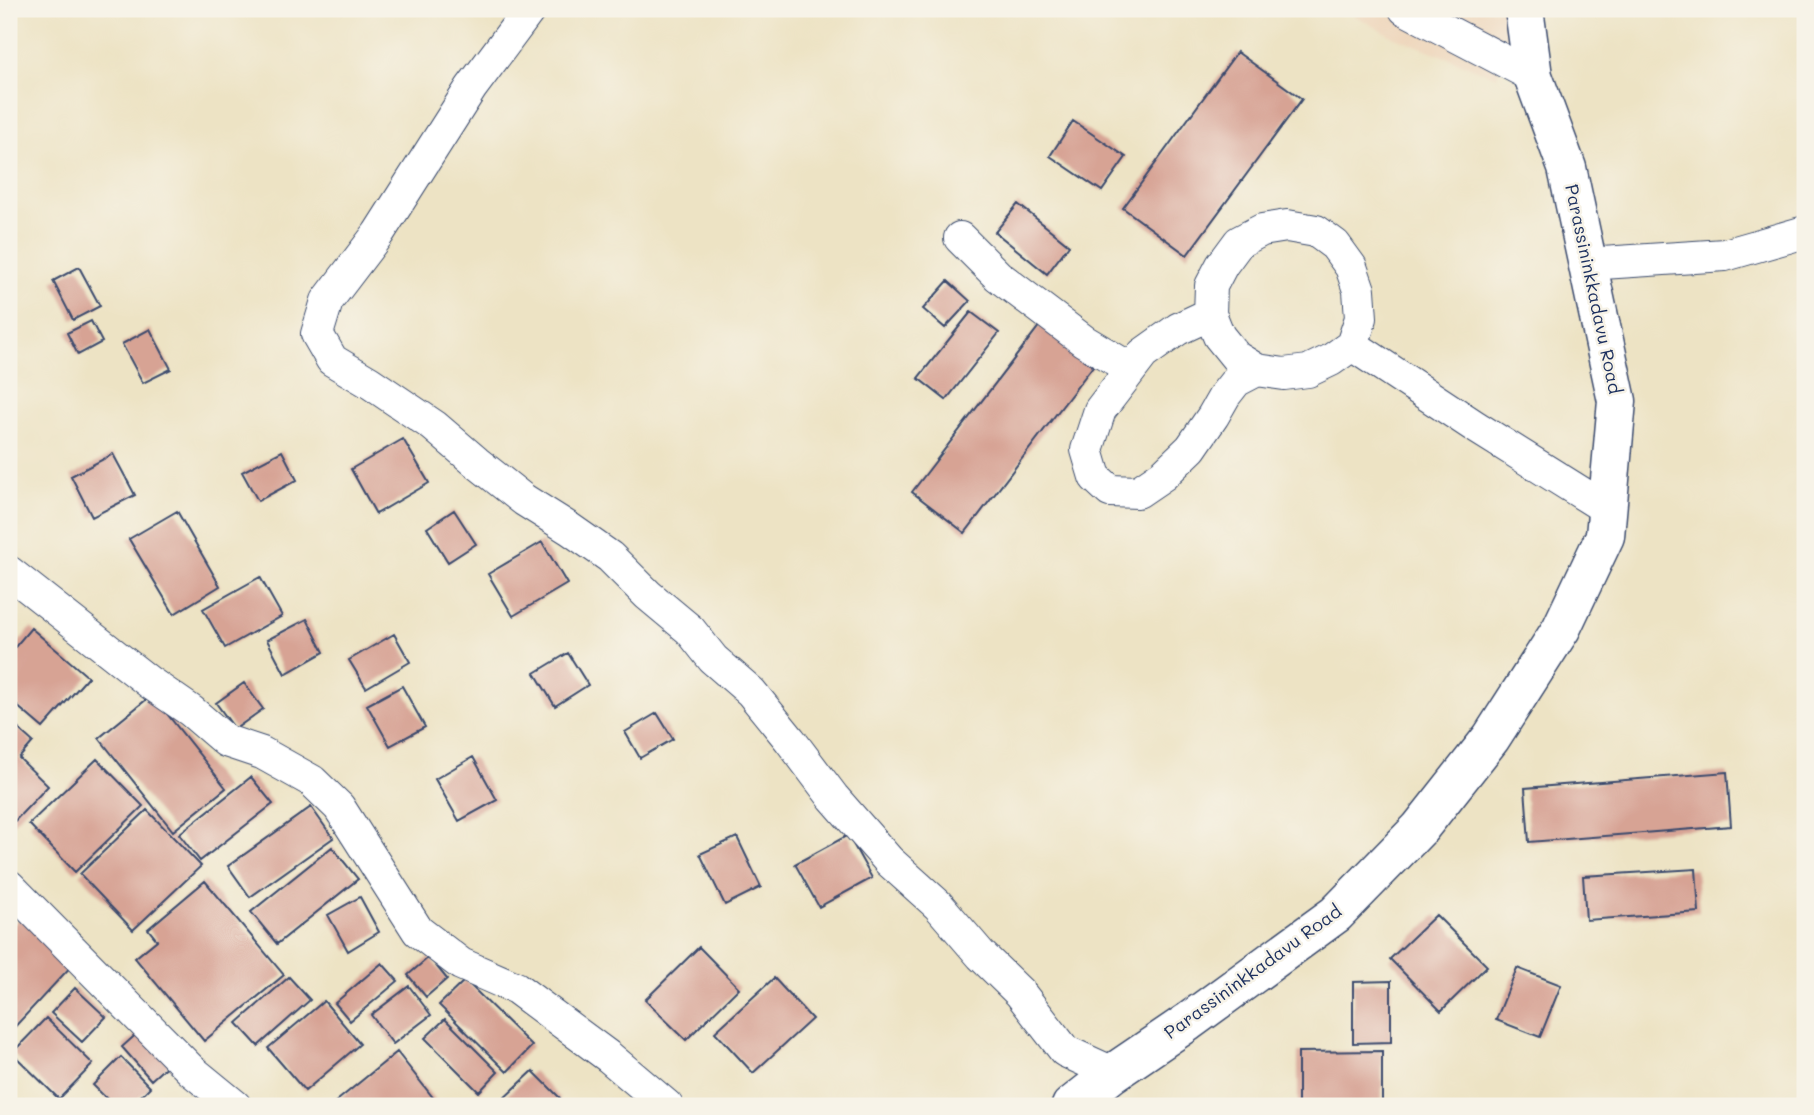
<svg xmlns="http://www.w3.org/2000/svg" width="1814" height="1115" font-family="Mali,sans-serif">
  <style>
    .built { fill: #eed6bb }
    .building { fill: #d7a394 }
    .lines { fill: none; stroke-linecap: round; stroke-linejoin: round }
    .street-casing { stroke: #3a4a6d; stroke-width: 34 }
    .secondary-casing { stroke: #3a4a6d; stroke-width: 41 }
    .street { stroke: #fff; stroke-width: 32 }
    .secondary { stroke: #fff; stroke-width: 38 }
    .labels { text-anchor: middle; stroke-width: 5; stroke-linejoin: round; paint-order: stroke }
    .street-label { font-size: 18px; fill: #1b2f5e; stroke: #f7f3e8 }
  </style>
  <rect width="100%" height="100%" fill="#f7f3e8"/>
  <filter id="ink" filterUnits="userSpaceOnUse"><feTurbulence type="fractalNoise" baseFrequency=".0143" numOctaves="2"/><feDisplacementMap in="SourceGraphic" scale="14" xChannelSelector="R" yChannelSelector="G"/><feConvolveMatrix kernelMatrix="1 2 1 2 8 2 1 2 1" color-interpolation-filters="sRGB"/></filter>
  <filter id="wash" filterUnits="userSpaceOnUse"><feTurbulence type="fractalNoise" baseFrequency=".00686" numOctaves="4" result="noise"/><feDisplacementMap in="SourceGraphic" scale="28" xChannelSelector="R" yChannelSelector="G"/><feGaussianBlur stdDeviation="1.57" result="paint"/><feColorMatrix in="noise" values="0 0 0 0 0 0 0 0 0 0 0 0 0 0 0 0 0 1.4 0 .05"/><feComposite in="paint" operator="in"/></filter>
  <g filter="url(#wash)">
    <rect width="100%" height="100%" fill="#ede3c4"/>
    <path class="built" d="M1343 9H1512L1513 15 1497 77 1392 36Z"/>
    <g id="blocks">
      <path class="building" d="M1237 52 1302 99 1187 255 1123 208Z
        M1073 121 1126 157 1102 191 1050 156Z
        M1018 204 1069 245 1047 274 995 232Z
        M79 267 100 306 73 320 53 281Z
        M948 281 970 301 945 328 923 309Z
        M971 312 999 333 946 400 918 378Z
        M91 321 102 342 78 355 67 333Z
        M1040 325 1093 366 965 533 912 492Z
        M150 329 171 369 143 383 122 344Z
        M403 439 429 483 376 514 351 469Z
        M282 451 297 480 258 501 242 472Z
        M113 454 135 495 92 517 71 476Z
        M454 510 476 544 448 562 427 528Z
        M177 511 220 586 174 614 129 539Z
        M542 542 567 584 513 616 488 574Z
        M260 577 282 616 225 648 203 609Z
        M307 619 324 652 285 674 267 640Z
        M31 628 88 677 43 728 9 699V654Z
        M394 634 410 662 366 688 349 660Z
        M568 653 588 685 555 706 535 673Z
        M244 683 263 709 235 729 216 703Z
        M402 686 425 727 390 746 367 705Z
        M152 695 226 788 173 831 99 738Z
        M657 713 673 739 640 758 625 732Z
        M12 723 33 742 19 758 48 786 9 827V727Z
        M473 757 497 800 459 821 435 779Z
        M97 759 143 806 75 872 29 824Z
        M1727 772 1731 826 1529 842 1525 788Z
        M251 777 273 804 200 861 179 834Z
        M311 807 333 838 250 897 228 866Z
        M147 810 201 866 133 930 80 874Z
        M848 835 872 878 819 907 795 864Z
        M737 837 761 887 725 905 700 854Z
        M332 847 358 879 277 944 251 912Z
        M1696 869 1699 912 1586 920 1583 876Z
        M205 881 284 975 204 1041 135 958 157 940 148 929Z
        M360 897 379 932 348 951 328 915Z
        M23 914 75 962 9 1033V929Z
        M1436 915 1487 966 1441 1011 1390 959Z
        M699 947 739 988 686 1040 645 1000Z
        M429 957 447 979 426 997 408 975Z
        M382 963 398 981 350 1021 335 1003Z
        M1517 968 1561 985 1540 1037 1496 1020Z
        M289 977 310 1000 258 1046 237 1023Z
        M774 978 812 1019 753 1073 715 1032Z
        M465 980 532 1046 507 1072 439 1005Z
        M1391 981V1042L1353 1043V982Z
        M409 986 431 1015 393 1044 371 1015Z
        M75 988 106 1017 82 1042 51 1013Z
        M324 1001 360 1044 305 1091 268 1048Z
        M46 1018 93 1064 59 1099 12 1053Z
        M445 1019 498 1072 479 1092 425 1038Z
        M141 1030 170 1063 151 1080 122 1047Z
        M1382 1051V1105L1298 1106V1052Z
        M397 1052 438 1104 436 1106H335L333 1104Z
        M121 1057 150 1087 131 1106H114L93 1085Z
        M533 1071 560 1098 552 1106H506L501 1101Z"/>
    </g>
  </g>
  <g filter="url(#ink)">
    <use href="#blocks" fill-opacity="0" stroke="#3a4a6d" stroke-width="2"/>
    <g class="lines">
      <defs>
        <path id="street" d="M530 9 471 88 378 234 327 301 317 334 332 360 369 382 434 426 476 462 524 500 570 529 610 557 648 595 690 630 713 659 751 692 790 740 833 797 889 861 938 905 981 955 1020 993 1065 1051 1113 1073
          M1405 9 1533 76
          M1287 226 1316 231 1335 245 1351 267 1359 290 1361 318 1352 345 1331 360 1308 371 1284 374 1257 370 1236 357 1219 336 1210 314 1211 286 1222 265 1239 242 1262 230Z
          M960 238 998 276 1084 341 1131 369
          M1587 264 1725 255 1805 232
          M1210 314 1178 329 1143 354 1100 410 1087 450 1095 477 1110 491 1138 492 1163 475 1191 448 1213 416 1225 395 1236 381 1257 370
          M1352 345 1476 427 1607 509
          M9 572 149 682 191 711 226 741 262 753 312 781 339 807 418 931 461 964 516 988 609 1057 667 1106
          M9 886 191 1070 235 1106"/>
        <path id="secondary" d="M1071 1106 1113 1073 1188 1022 1336 914 1420 828 1491 738 1561 629 1605 536 1617 401 1567 168 1533 76 1524 9"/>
      </defs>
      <use href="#street" class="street-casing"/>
      <use href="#secondary" class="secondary-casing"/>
      <use href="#street" class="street"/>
      <use href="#secondary" class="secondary"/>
    </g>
  </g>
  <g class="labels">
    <g class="street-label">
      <text transform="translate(1593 289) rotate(78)" y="6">Parassininkkadavu Road</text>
      <text transform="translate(1253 972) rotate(-36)" y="6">Parassininkkadavu Road</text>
    </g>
  </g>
  <rect width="1814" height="1115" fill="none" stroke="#f7f3e8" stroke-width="35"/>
</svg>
